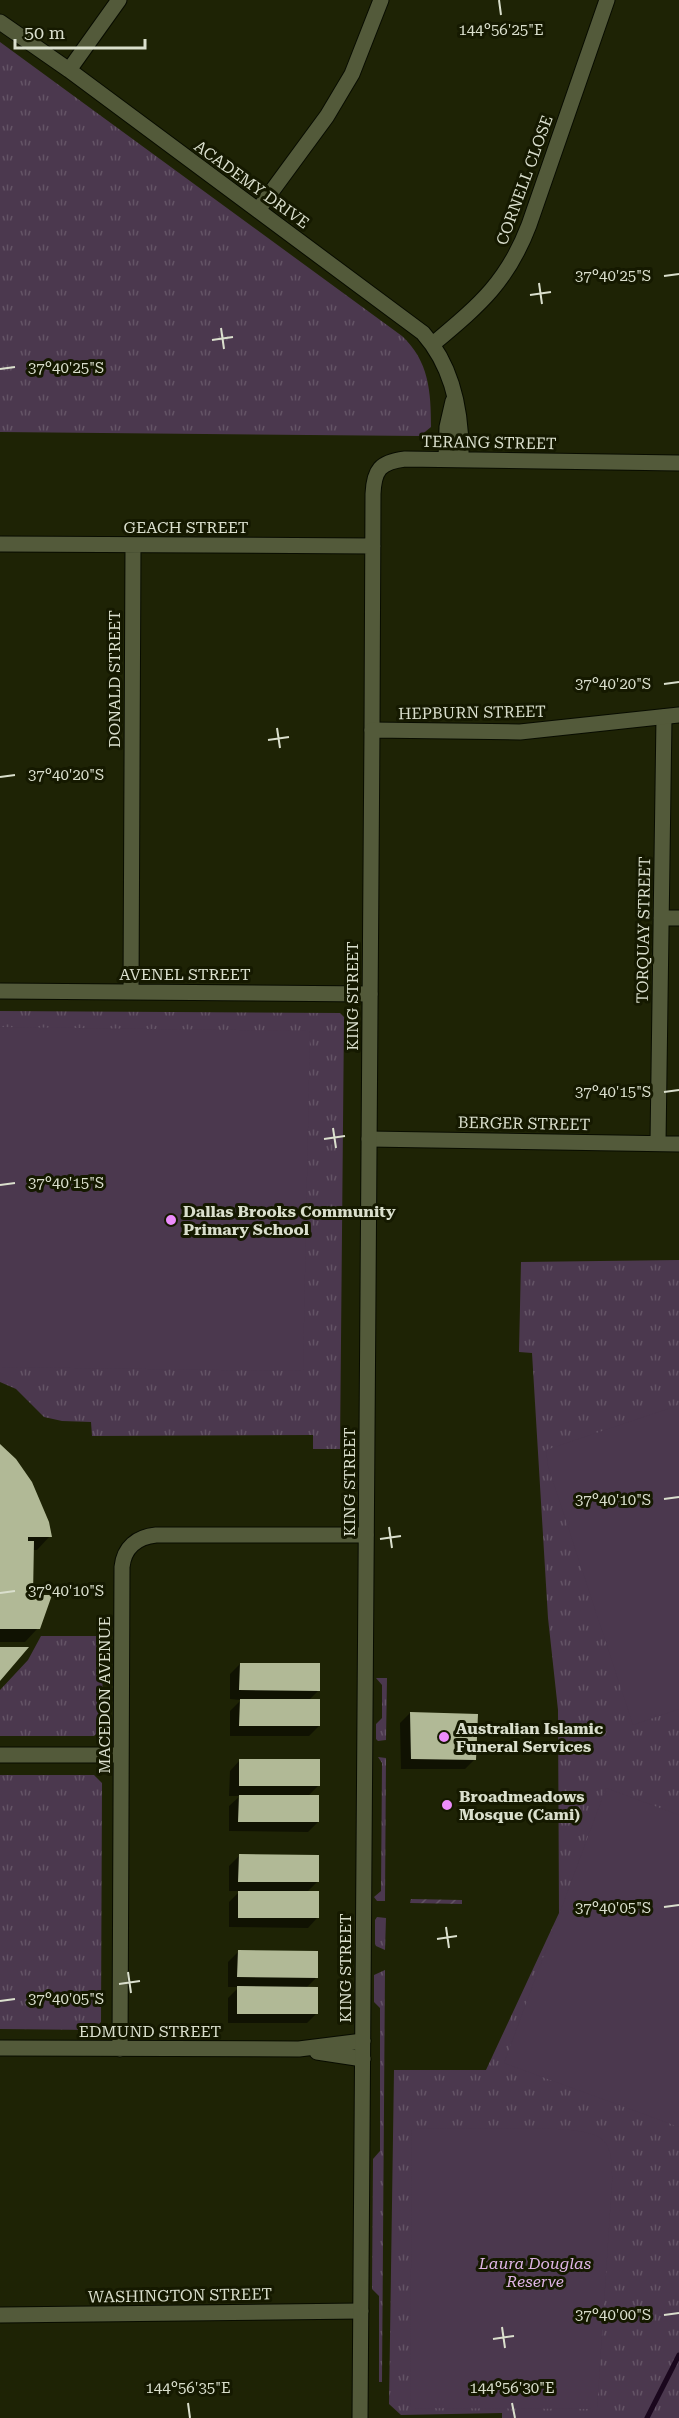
<svg xmlns="http://www.w3.org/2000/svg" width="679" height="2418" font-family="'Roboto Serif',serif">
  <style>
    .grass { fill: url(#grass-tufts) }
    .garden { fill: url(#garden-furrows) }
    .pitch { fill: #4b384e }
    .shadow { fill: #0007 }
    .lines { fill: none; stroke-linecap: round; stroke-linejoin: round }
    .stream { stroke: #1a071d; stroke-width: 5 }
    .building { fill: #b1b996 }
    .minor-casing { stroke: #080c00; stroke-width: 17 }
    .tertiary-casing { stroke: #080c00; stroke-width: 17 }
    .minor { stroke: #535a3a; stroke-width: 15 }
    .tertiary { stroke: #535a3a; stroke-width: 15 }
    .ticks { fill: none; stroke: #dadfcd; stroke-width: 2 }
    .poi-dot { fill: #ec8cfb; stroke: #151900; stroke-width: 2 }
    .labels { text-anchor: middle; stroke-width: 6; stroke-linejoin: round; paint-order: stroke }
    .street-label { font-size: 16px; fill: #dadfcd; stroke: #151900 }
    .poi-label { font-size: 16px; font-weight: bold; fill: #dadfcd; stroke: #151900; text-anchor: start }
    .park-label { font-size: 16px; font-style: italic; fill: #dfb5e5; stroke: #151900 }
    .ticks-label { font-size: 15px; text-anchor: middle; fill: #dadfcd; stroke: #151900; stroke-width: 6; stroke-linejoin: round; paint-order: stroke }
  </style>
  <defs>
    <pattern id="grass-tufts" width="24" height="20" patternUnits="userSpaceOnUse" patternTransform="scale(1.5)"><rect width="24" height="20" fill="#4b384e"/><path d="M3 7l-1-3M5 7V3M7 7l1-3M15 17l-1-3M17 17v-4M19 17l1-3" fill="none" stroke="#645466"/></pattern>
    <pattern id="garden-furrows" width="10" height="10" patternUnits="userSpaceOnUse" patternTransform="scale(1.5)"><rect width="10" height="10" fill="#4b384e"/><path d="M-1 1l2-2M0 10L10 0M9 11l2-2" fill="none" stroke="#645466"/></pattern>
  </defs>
  <rect width="100%" height="100%" fill="#1e2305"/>
  <path class="grass" d="M0 42 402 336C429 361 431 392 431 427L420 436 0 432Z
    M0 1011 340 1013 344 1017 340 1449H313V1435L92 1436 91 1422 62 1421 44 1417 16 1389 0 1382Z
    M679 1260V2418H502V2413L401 2415 389 2404 394 2070H486L559 1913 558 1710 548 1618 532 1353 519 1352 521 1262Z
    M41 1636H103L102 1728 94 1736H0V1690L28 1660Z
    M376 1678H387L386 1740 378 1741 376 1739V1724L382 1718V1685Z
    M378 1757 386 1758 385 1901H377L374 1897 381 1891 382 1763Z
    M0 1775H94L102 1783 101 2022 93 2030 0 2029Z
    M377 1917 386 1918 385 1950 376 1946 375 1944V1920Z
    M385 1970 382 2382H379V2296L372 2289 373 2159 380 2151V2008L374 2002V1975Z"/>
  <path class="garden" d="M411 1899 462 1900V1904L410 1903Z"/>
  <path class="pitch" d="M0 1027 310 1031 303 1371 0 1367Z
    M679 1405V1709L633 1725 548 1466 546 1450Z
    M606 1788 679 1815V2127L504 2063Z
    M534 2128C550 2129 593 2128 604 2141 613 2151 612 2171 612 2183L597 2409 410 2408 412 2129Z"/>
  <path class="shadow" d="M0 1446 50 1536 37 1550H33L32 1597 38 1628 25 1642H0Z
    M240 1664 319 1690 308 1701 319 1726 309 1736H230V1711L241 1700 230 1699V1674Z
    M410 1713 475 1759 465 1769H401L400 1723Z
    M240 1760 318 1786 307 1797 318 1822 308 1832 229 1831V1806L240 1796H229L230 1771Z
    M239 1856 318 1881 307 1892 318 1917 308 1928 229 1927V1902L240 1891H229V1866Z
    M238 1952 317 1977 306 1988 317 2013 307 2023H228V1998L239 1987H228V1962Z"/>
  <g class="lines">
    <path class="stream" d="M647 2418 679 2355"/>
  </g>
  <path class="building" d="M0 1444 16 1459 32 1482 49 1522 52 1537H28V1541H34L33 1595H52L40 1629H0Z
    M0 1647H29L0 1681Z
    M240 1663H320V1691L239 1690Z
    M240 1699H320V1726H239Z
    M410 1712 478 1714 476 1760 411 1759Z
    M239 1759H320V1786H239Z
    M239 1795H319V1822H238Z
    M239 1854 319 1855V1882H238Z
    M238 1891H319V1918H238Z
    M238 1950 318 1951V1978L237 1977Z
    M237 1986 318 1987V2014H237Z"/>
  <g class="lines">
    <defs>
      <path id="minor" d="M0 22 69 70 423 333C454 368 462 415 461 460
        M69 70 119 0
        M258 210 327 116 352 74 381 0
        M433 344C478 306 507 283 529 225L607 0
        M446 459 447 427 453 401
        M0 544 373 546
        M372 730 373 494C374 470 380 462 405 459L679 463
        M661 918H679
        M0 991 370 994
        M131 992 133 545
        M369 1139 679 1144
        M658 1143 664 717
        M0 1755H121
        M0 2048 299 2049 363 2041
        M120 2049 122 1567C124 1547 137 1537 156 1535H366
        M317 2052 363 2059
        M0 2315 361 2311"/>
      <path id="tertiary" d="M360 2418 372 730 520 732 679 715"/>
    </defs>
    <use href="#minor" class="minor-casing"/>
    <use href="#tertiary" class="tertiary-casing"/>
    <use href="#minor" class="minor"/>
    <use href="#tertiary" class="tertiary"/>
  </g>
  <path class="ticks" d="M499 0 501 15M664 276 679 274M539 283 542 304M530 295 551 292M221 328 224 349M212 340 233 337M0 369 15 367M664 684 679 682M277 728 280 748M268 740 289 737M0 777 15 775M664 1092 679 1090M333 1128 336 1148M324 1139 345 1136M0 1185 15 1183M664 1499 679 1497M389 1527 392 1548M380 1539 401 1536M0 1593 15 1591M664 1907 679 1905M446 1927 449 1948M437 1939 457 1936M128 1972 131 1993M119 1984 140 1981M0 2001 15 1999M664 2315 679 2313M502 2327 505 2348M493 2339 514 2336M188 2403 190 2418M512 2403 515 2418"/>
  <g class="poi-dot">
    <circle cx="171" cy="1220" r="6"/>
    <circle cx="444" cy="1737" r="6"/>
    <circle cx="447" cy="1805" r="6"/>
  </g>
  <g class="labels">
    <g class="street-label">
      <text transform="translate(524 180) rotate(-70)" y="6">CORNELL CLOSE</text>
      <text transform="translate(252 184) rotate(36)" y="6">ACADEMY DRIVE</text>
      <text transform="translate(489 442) rotate(1)" y="6">TERANG STREET</text>
      <text x="186" y="533">GEACH STREET</text>
      <text transform="translate(114 679) rotate(-90)" y="6">DONALD STREET</text>
      <text transform="translate(472 712) rotate(-1)" y="6">HEPBURN STREET</text>
      <text transform="translate(643 930) rotate(-89)" y="6">TORQUAY STREET</text>
      <text x="185" y="980">AVENEL STREET</text>
      <text transform="translate(352 996) rotate(-90)" y="6">KING STREET</text>
      <text transform="translate(524 1123) rotate(1)" y="6">BERGER STREET</text>
      <text transform="translate(349 1482) rotate(-90)" y="6">KING STREET</text>
      <text transform="translate(104 1695) rotate(-90)" y="6">MACEDON AVENUE</text>
      <text transform="translate(345 1968) rotate(-90)" y="6">KING STREET</text>
      <text x="150" y="2037">EDMUND STREET</text>
      <text transform="translate(180 2295) rotate(-1)" y="6">WASHINGTON STREET</text>
    </g>
    <g class="poi-label">
      <text x="183" y="1217">Dallas Brooks Community<tspan x="183" dy="18">Primary School</tspan></text>
      <text x="456" y="1734">Australian Islamic<tspan x="456" dy="18">Funeral Services</tspan></text>
      <text x="459" y="1802">Broadmeadows<tspan x="459" dy="18">Mosque (Cami)</tspan></text>
    </g>
    <g class="park-label">
      <text x="535" y="2269">Laura Douglas<tspan x="535" dy="18">Reserve</tspan></text>
    </g>
  </g>
  <g class="ticks-label">
    <text x="501" y="35">144°56'25"E</text>
    <text x="613" y="281">37°40'25"S</text>
    <text x="66" y="373">37°40'25"S</text>
    <text x="613" y="689">37°40'20"S</text>
    <text x="66" y="780">37°40'20"S</text>
    <text x="613" y="1097">37°40'15"S</text>
    <text x="66" y="1188">37°40'15"S</text>
    <text x="613" y="1505">37°40'10"S</text>
    <text x="66" y="1596">37°40'10"S</text>
    <text x="613" y="1913">37°40'05"S</text>
    <text x="66" y="2004">37°40'05"S</text>
    <text x="613" y="2320">37°40'00"S</text>
    <text x="188" y="2393">144°56'35"E</text>
    <text x="512" y="2393">144°56'30"E</text>
  </g>
  <path d="M15 39v9h130v-9" fill="none" stroke="#dadfcd" stroke-width="3"/>
  <text x="24" y="39" font-size="18" fill="#dadfcd" stroke="#151900" stroke-width="4.5" paint-order="stroke">50 m</text>
</svg>
